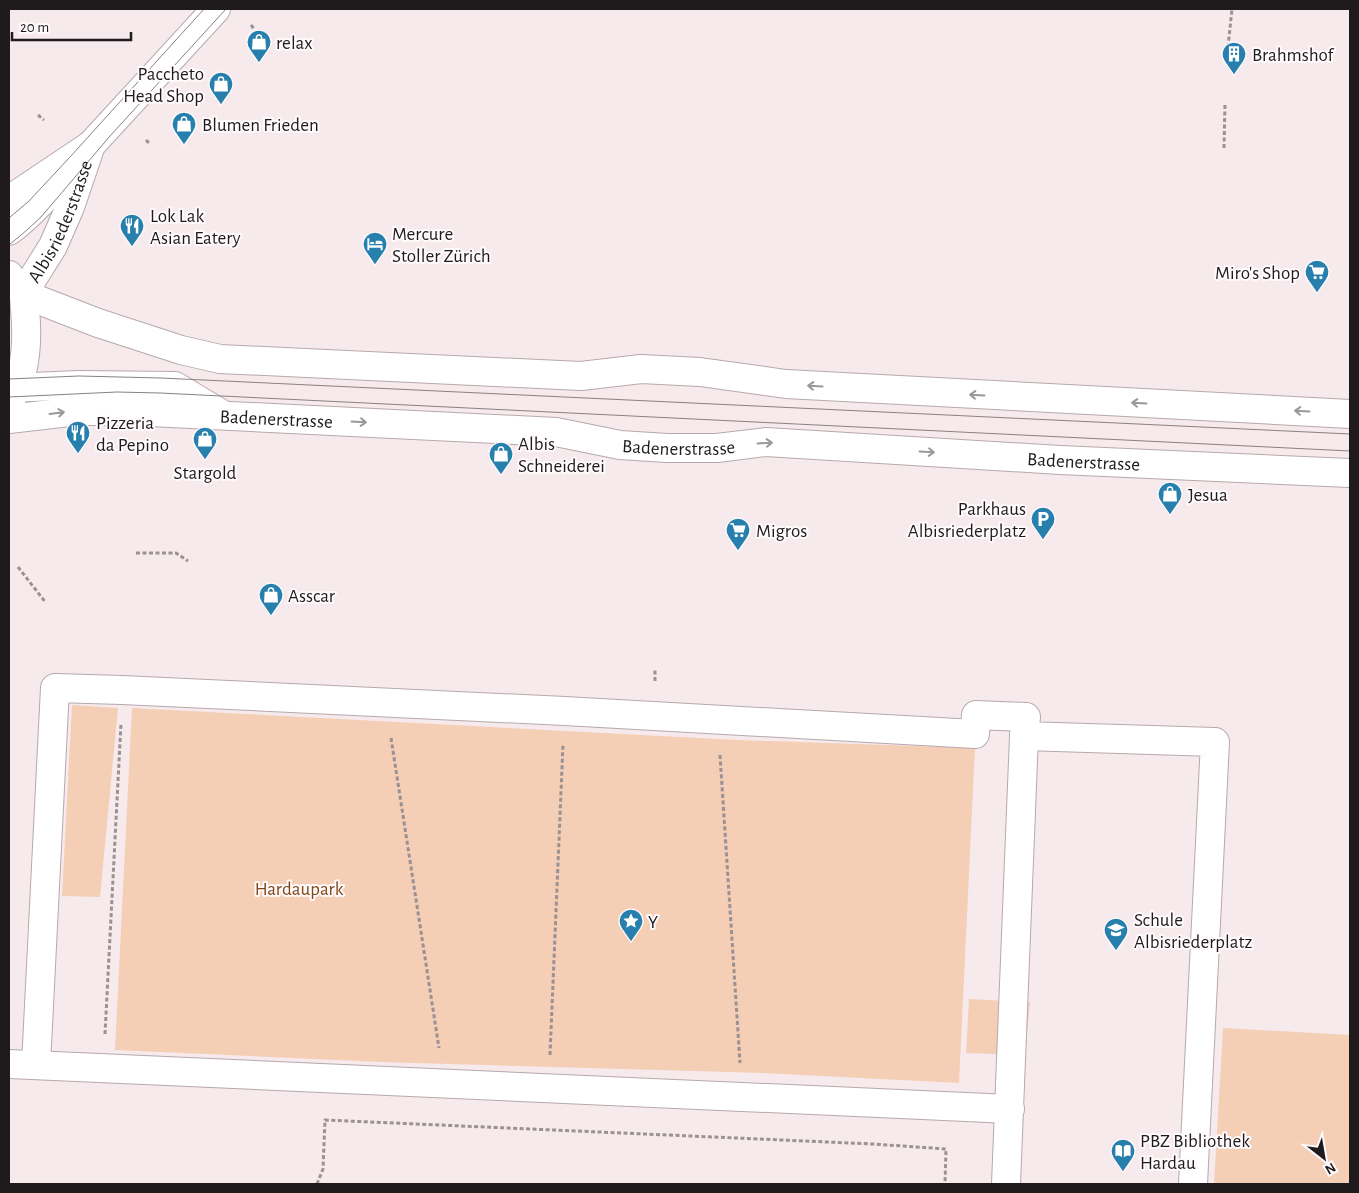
<svg xmlns="http://www.w3.org/2000/svg" width="1359" height="1193" font-family="'Alegreya Sans',sans-serif">
  <style>
    .green { fill: #f4ceb5 }
    .lines { fill: none; stroke-linecap: round; stroke-linejoin: round }
    .minor-casing { stroke: #b6a9ac; stroke-width: 30 }
    .major-casing { stroke: #b6a9ac; stroke-width: 30 }
    .path { stroke: #9a9193; stroke-width: 3; stroke-dasharray: 4 2.5; stroke-linecap: butt }
    .minor { stroke: #fff; stroke-width: 28 }
    .major { stroke: #fff; stroke-width: 28 }
    .tram { stroke: #898182; stroke-width: 1 }
    .oneway { stroke: #9a9899 }
    .labels { text-anchor: middle; stroke-width: 4; stroke-linejoin: round; paint-order: stroke }
    .poi-label { font-size: 19px; fill: #1f1b1c; stroke: #fffafb; text-anchor: start }
    .street-label { font-size: 19px; fill: #1f1b1c; stroke: #fffafb }
    .park-label { font-size: 19px; fill: #824616; stroke: #fffafb }
  </style>
  <rect width="100%" height="100%" fill="#f7eaed"/>
  <path class="green" d="M72 705 118 708 100 897 62 896Z
    M132 708 737 740 975 748 959 1083 763 1073 381 1062 115 1050Z
    M969 999 1030 1002 1025 1055 966 1053Z
    M1223 1028 1350 1035V1184H1214Z"/>
  <g class="lines">
    <defs>
      <g id="minor">
        <path d="M9 231C36 211 58 183 80 158"/>
        <path d="M23 294 98 323 181 350 220 359 581 376 641 369 700 372 786 384 1350 414"/>
        <path d="M9 388 79 385 175 386 220 413"/>
        <path id="s1" d="M9 419 78 411H130L556 432 620 445 667 448H717L766 442 1060 460 1350 473"/>
        <path d="M9 1064 1010 1109"/>
        <path d="M36 1065 55 688 122 690 565 711 975 734 976 715 1026 717 1024 736 1215 742 1193 1184"/>
        <path d="M1006 1184 1024 736"/>
      </g>
      <g id="major">
        <path d="M9 200 91 145 216 9"/>
        <path d="M9 275C13 281 20 287 23 293 25 297 24 304 25 309 28 340 27 375 9 402"/>
        <path id="s2" d="M23 294 53 246 70 207 91 145"/>
      </g>
    </defs>
    <use href="#minor" class="minor-casing"/>
    <use href="#major" class="major-casing"/>
    <path class="path" d="M251 25 255 30
      M1228 47 1232 9
      M38 115 44 120
      M146 140 150 144
      M1224 148 1225 103
      M136 553H176L188 561
      M18 567 46 603
      M655 681V668
      M391 738 439 1048
      M720 755 740 1063
      M105 1034 121 723
      M550 1055 563 744
      M317 1184 323 1169 325 1120 873 1144 946 1149 945 1184"/>
    <use href="#minor" class="minor"/>
    <use href="#major" class="major"/>
    <path class="tram" d="M9 218 29 201 70 157 204 9
      M9 245 27 230 41 217 110 136 226 9
      M9 379 79 376 161 378 1350 434
      M9 397 117 392 160 393 1350 451"/>
  </g>
  <defs><path id="oneway-shaft" d="M-6 0H5M1.5-3L5.5 0L1.5 3" fill="none" stroke-width="1.6" stroke-linecap="round" stroke-linejoin="round" transform="scale(1.25)"/></defs>
  <g class="oneway">
    <use href="#oneway-shaft" transform="translate(815 386) rotate(-177)"/>
    <use href="#oneway-shaft" transform="translate(977 395) rotate(-177)"/>
    <use href="#oneway-shaft" transform="translate(1139 403) rotate(-177)"/>
    <use href="#oneway-shaft" transform="translate(1302 411) rotate(-177)"/>
    <use href="#oneway-shaft" transform="translate(57 413) rotate(-7)"/>
    <use href="#oneway-shaft" transform="translate(359 422) rotate(3)"/>
    <use href="#oneway-shaft" transform="translate(765 443) rotate(-3)"/>
    <use href="#oneway-shaft" transform="translate(927 452) rotate(3)"/>
  </g>
  <defs>
    <symbol id="shop-pin" viewBox="-11 -11 22 30"><path d="M0 17L-7.5 6A9.5 9.5 0 1 1 7.5 6Z" fill="#267fad" stroke="#fffafb"/><path d="M-5-2.5h2.3a2.7 3.5 0 0 1 5.4 0H5L5.5 6h-11ZM-1.5-2.5h3a1.5 2.3 0 0 0-3 0Z" fill="#fff"/></symbol>
    <symbol id="building-pin" viewBox="-11 -11 22 30"><path d="M0 17L-7.5 6A9.5 9.5 0 1 1 7.5 6Z" fill="#267fad" stroke="#fffafb"/><path d="M-4-6H4V6H1V3H-1V6H-4ZM-2.5-4.3h1.7v1.8h-1.7ZM.8-4.3h1.7v1.8H.8ZM-2.5-1h1.7V.8h-1.7ZM.8-1h1.7V.8H.8Z" fill="#fff"/></symbol>
    <symbol id="restaurant-pin" viewBox="-11 -11 22 30"><path d="M0 17L-7.5 6A9.5 9.5 0 1 1 7.5 6Z" fill="#267fad" stroke="#fffafb"/><path d="M-5-6h1v4h1v-4h1v4h1v-4h1v5L-1.5 .5V6h-2V.5L-5-1ZM5-6V6H3V1.5H1.5Q1.5-4 5-6Z" fill="#fff"/></symbol>
    <symbol id="hotel-pin" viewBox="-11 -11 22 30"><path d="M0 17L-7.5 6A9.5 9.5 0 1 1 7.5 6Z" fill="#267fad" stroke="#fffafb"/><path d="M-6-4.5h1.5V1H6V5H4.5V3h-9V5H-6ZM-4 0a1.8 1.8 0 1 1 3.6 0ZM.5 0V-2.5h3Q6-2.5 6 0Z" fill="#fff"/></symbol>
    <symbol id="supermarket-pin" viewBox="-11 -11 22 30"><path d="M0 17L-7.5 6A9.5 9.5 0 1 1 7.5 6Z" fill="#267fad" stroke="#fffafb"/><path d="M-6-5.5h2.5l.6 2H6L4.5 2H-2.5L-4.4-4H-6ZM-1.5 3.2a1.3 1.3 0 1 0 .1 0ZM3 3.2a1.3 1.3 0 1 0 .1 0Z" fill="#fff"/></symbol>
    <symbol id="parking-pin" viewBox="-11 -11 22 30"><path d="M0 17L-7.5 6A9.5 9.5 0 1 1 7.5 6Z" fill="#267fad" stroke="#fffafb"/><path d="M-3.5-5.5H1a3.5 3.5 0 0 1 0 7H-1V5.5H-3.5ZM-1-3.4V-.6H.8a1.4 1.4 0 0 0 0-2.8Z" fill="#fff"/></symbol>
    <symbol id="sight-pin" viewBox="-11 -11 22 30"><path d="M0 17L-7.5 6A9.5 9.5 0 1 1 7.5 6Z" fill="#267fad" stroke="#fffafb"/><path d="M0-6L1.8-2.2L6-1.7L2.9 1.2L3.7 5.4L0 3.3L-3.7 5.4L-2.9 1.2L-6-1.7L-1.8-2.2Z" fill="#fff"/></symbol>
    <symbol id="school-pin" viewBox="-11 -11 22 30"><path d="M0 17L-7.5 6A9.5 9.5 0 1 1 7.5 6Z" fill="#267fad" stroke="#fffafb"/><path d="M0-5L7-2L0 1L-7-2ZM-4 1L0 2.5L4 1V4Q0 6-4 4Z" fill="#fff"/></symbol>
    <symbol id="library-pin" viewBox="-11 -11 22 30"><path d="M0 17L-7.5 6A9.5 9.5 0 1 1 7.5 6Z" fill="#267fad" stroke="#fffafb"/><path d="M-6-4Q-3-5.5-.7-3.5V5Q-3 3-6 4ZM6-4Q3-5.5 .7-3.5V5Q3 3 6 4Z" fill="#fff"/></symbol>
  </defs>
  <g fill-rule="evenodd">
    <use href="#shop-pin" x="245" y="28" width="28" height="38"/>
    <use href="#building-pin" x="1220" y="40" width="28" height="38"/>
    <use href="#shop-pin" x="207" y="70" width="28" height="38"/>
    <use href="#shop-pin" x="170" y="110" width="28" height="38"/>
    <use href="#restaurant-pin" x="118" y="212" width="28" height="38"/>
    <use href="#hotel-pin" x="361" y="230" width="28" height="38"/>
    <use href="#supermarket-pin" x="1303" y="258" width="28" height="38"/>
    <use href="#restaurant-pin" x="64" y="419" width="28" height="38"/>
    <use href="#shop-pin" x="191" y="425" width="28" height="38"/>
    <use href="#shop-pin" x="487" y="440" width="28" height="38"/>
    <use href="#shop-pin" x="1156" y="480" width="28" height="38"/>
    <use href="#parking-pin" x="1029" y="505" width="28" height="38"/>
    <use href="#supermarket-pin" x="724" y="516" width="28" height="38"/>
    <use href="#shop-pin" x="257" y="581" width="28" height="38"/>
    <use href="#sight-pin" x="617" y="907" width="28" height="38"/>
    <use href="#school-pin" x="1102" y="916" width="28" height="38"/>
    <use href="#library-pin" x="1109" y="1137" width="28" height="38"/>
  </g>
  <g class="labels">
    <g class="poi-label">
      <text x="276" y="49">relax</text>
      <text x="1252" y="61">Brahmshof</text>
      <text x="204" y="80" text-anchor="end">Paccheto<tspan x="204" dy="22">Head Shop</tspan></text>
      <text x="202" y="131">Blumen Frieden</text>
      <text x="150" y="222">Lok Lak<tspan x="150" dy="22">Asian Eatery</tspan></text>
      <text x="392" y="240">Mercure<tspan x="392" dy="22">Stoller Zürich</tspan></text>
      <text x="1300" y="279" text-anchor="end">Miro's Shop</text>
      <text x="96" y="429">Pizzeria<tspan x="96" dy="22">da Pepino</tspan></text>
      <text x="518" y="450">Albis<tspan x="518" dy="22">Schneiderei</tspan></text>
      <text x="205" y="479" text-anchor="middle">Stargold</text>
      <text x="1188" y="501">Jesua</text>
      <text x="1026" y="515" text-anchor="end">Parkhaus<tspan x="1026" dy="22">Albisriederplatz</tspan></text>
      <text x="756" y="537">Migros</text>
      <text x="288" y="602">Asscar</text>
      <text x="1134" y="926">Schule<tspan x="1134" dy="22">Albisriederplatz</tspan></text>
      <text x="648" y="928">Y</text>
      <text x="1140" y="1147">PBZ Bibliothek<tspan x="1140" dy="22">Hardau</tspan></text>
    </g>
    <g class="street-label">
      <text dy="7" stroke="none"><textPath href="#s2" startOffset="82">Albisriederstrasse</textPath></text>
      <text dy="7" stroke="none"><textPath href="#s1" startOffset="268">Badenerstrasse</textPath></text>
      <text dy="7" stroke="none"><textPath href="#s1" startOffset="672">Badenerstrasse</textPath></text>
      <text dy="7" stroke="none"><textPath href="#s1" startOffset="1078">Badenerstrasse</textPath></text>
    </g>
    <g class="park-label">
      <text x="299" y="895">Hardaupark</text>
    </g>
  </g>
  <rect width="1359" height="1193" fill="none" stroke="#1f1b1c" stroke-width="20"/>
  <g transform="translate(1324 1158) rotate(149)" stroke="#fffafb" stroke-width="4" paint-order="stroke">
  <path d="M0-4L9 19L0 12L-9 19Z" fill="#1f1b1c"/>
  <text y="-8" font-size="14" font-weight="bold" text-anchor="middle" fill="#1f1b1c">N</text>
  </g>
  <path d="M12 32v8h119v-8" fill="none" stroke="#1f1b1c" stroke-width="2.5"/>
  <text x="20" y="32" font-size="15" fill="#1f1b1c" stroke="#fffafb" stroke-width="4" paint-order="stroke">20 m</text>
</svg>
